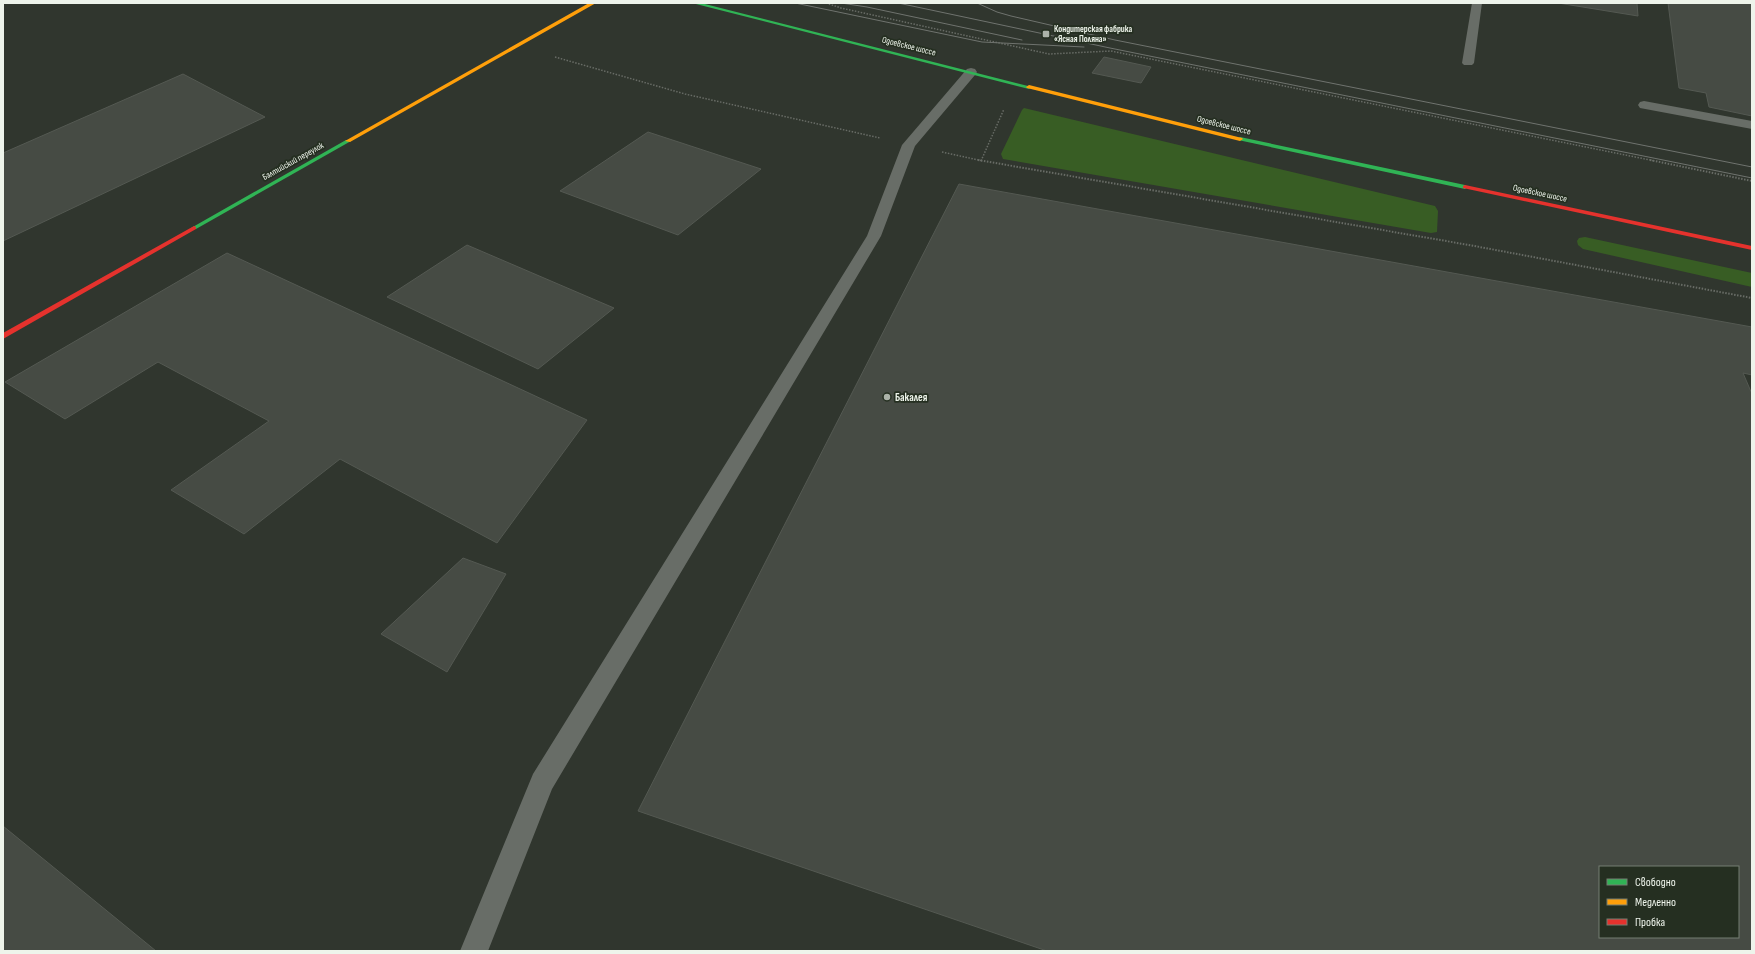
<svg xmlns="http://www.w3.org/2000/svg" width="1755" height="954" font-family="'Sofia Sans Condensed',sans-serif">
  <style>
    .green { fill: #385d24 }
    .building { fill: #464b44; stroke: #545952; fill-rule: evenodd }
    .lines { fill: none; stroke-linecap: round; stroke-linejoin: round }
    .path-far1 { stroke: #686c66; stroke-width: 1.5; stroke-dasharray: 1.5 1.5; stroke-linecap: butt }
    .path { stroke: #686c66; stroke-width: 2; stroke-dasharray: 1.5 1.5; stroke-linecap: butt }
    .lane { fill: #686d67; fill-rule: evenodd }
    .fast { fill: #30b455; fill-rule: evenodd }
    .slow { fill: #ff9f0a; fill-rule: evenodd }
    .jam { fill: #e5322d; fill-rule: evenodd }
    .tram { stroke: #6f736e; stroke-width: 1 }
    .poi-dot { fill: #acb2a9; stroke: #252f21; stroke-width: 1.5 }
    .labels { text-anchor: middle; stroke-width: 3.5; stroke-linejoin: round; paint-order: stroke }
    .far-poi-label { font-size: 9px; font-weight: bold; fill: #eef4eb; stroke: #252f21; text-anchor: start }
    .far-street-label { font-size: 9px; fill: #eef4eb; stroke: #252f21 }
    .poi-label { font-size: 11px; font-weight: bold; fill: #eef4eb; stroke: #252f21; text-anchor: start }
  </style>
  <rect width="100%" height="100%" fill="#30362e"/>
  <path class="green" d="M1024 108 1435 206 1438 211 1437 232 1431 233 1003 159 1001 154 1022 110Z
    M1585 237 1752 273V287L1583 249 1578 245 1577 241 1579 238Z"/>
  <path class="building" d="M1558 3H1637L1638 16Z
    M1668 3H1752V116L1709 107 1706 93 1679 88Z
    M1104 57 1151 67 1141 83 1092 73Z
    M183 74 265 117 3 241V153Z
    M648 132 761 169 678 235 560 191Z
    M959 184 1752 327V375L1743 373 1752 394V951H1047L638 811ZM1600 867H1738V937H1600Z
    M467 245 614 308 538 369 387 297Z
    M227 253 587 420 497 543 340 459 244 534 171 490 269 421 158 362 65 419 5 382Z
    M463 558 506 574 447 672 381 634Z
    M3 826 156 951H3Z"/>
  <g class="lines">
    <path class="path-far1" d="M826 3 841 8 1049 54 1111 51 1655 161
      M555 57 685 94 880 138
      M942 152 983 161
      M981 161 1004 109"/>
    <path class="path" d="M978 160 1469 245 1752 298
      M1650 160 1752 181"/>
    <path class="lane" d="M1472 3H1482L1474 63 1472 65H1464L1462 63Z
      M971 68 975 69 977 72 975 75 915 146 881 236 552 789 488 951H460L533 774 867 236 902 145 967 69Z
      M1644 101 1752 121V129L1640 108 1638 105 1640 102Z"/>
    <path class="fast" d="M692 3H701L1032 87 1029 89Z
      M1240 137 1465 185 1468 187 1465 189 1238 140 1237 139Z
      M346 140 351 141 196 229H192L191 228Z"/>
    <path class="slow" d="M589 3H596L350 142 345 141Z
      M1029 85 1242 138 1243 139 1240 141 1027 88 1026 87Z"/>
    <path class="jam" d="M1465 185 1752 246V250L1463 188V186Z
      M194 226 196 227V229L3 339V333Z"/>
    <path class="tram" d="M795 3 982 42 1084 47
      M841 3 867 7 1022 40
      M898 3 1110 48 1752 178
      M977 3 997 12 1011 16 1115 40 1752 167"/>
  </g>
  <g class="poi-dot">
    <rect x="1042" y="30" width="8" height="8" rx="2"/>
    <circle cx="887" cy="397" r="4"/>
  </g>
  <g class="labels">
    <g class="far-poi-label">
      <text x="1054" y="32">Кондитерская фабрика<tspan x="1054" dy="10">«Ясная Поляна»</tspan></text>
    </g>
    <g class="far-street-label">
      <text transform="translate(909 46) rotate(14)" y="3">Одоевское шоссе</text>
      <text transform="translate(1224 125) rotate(14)" y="3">Одоевское шоссе</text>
      <text transform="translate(293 161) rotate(-29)" y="3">Балтийский переулок</text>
      <text transform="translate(1540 193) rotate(12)" y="3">Одоевское шоссе</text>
    </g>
    <g class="poi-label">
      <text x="895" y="401">Бакалея</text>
    </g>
  </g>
  <rect width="1755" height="954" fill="none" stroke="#eef4eb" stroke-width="8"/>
  <rect x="1599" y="866" width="140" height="72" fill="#252f21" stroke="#757e72"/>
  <rect x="1607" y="879" width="20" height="6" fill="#30b455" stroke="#757e72"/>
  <text x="1635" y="886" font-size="12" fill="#eef4eb">Свободно</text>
  <rect x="1607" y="899" width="20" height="6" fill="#ff9f0a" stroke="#757e72"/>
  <text x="1635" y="906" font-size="12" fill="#eef4eb">Медленно</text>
  <rect x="1607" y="919" width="20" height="6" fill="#e5322d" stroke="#757e72"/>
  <text x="1635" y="926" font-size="12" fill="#eef4eb">Пробка</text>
</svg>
